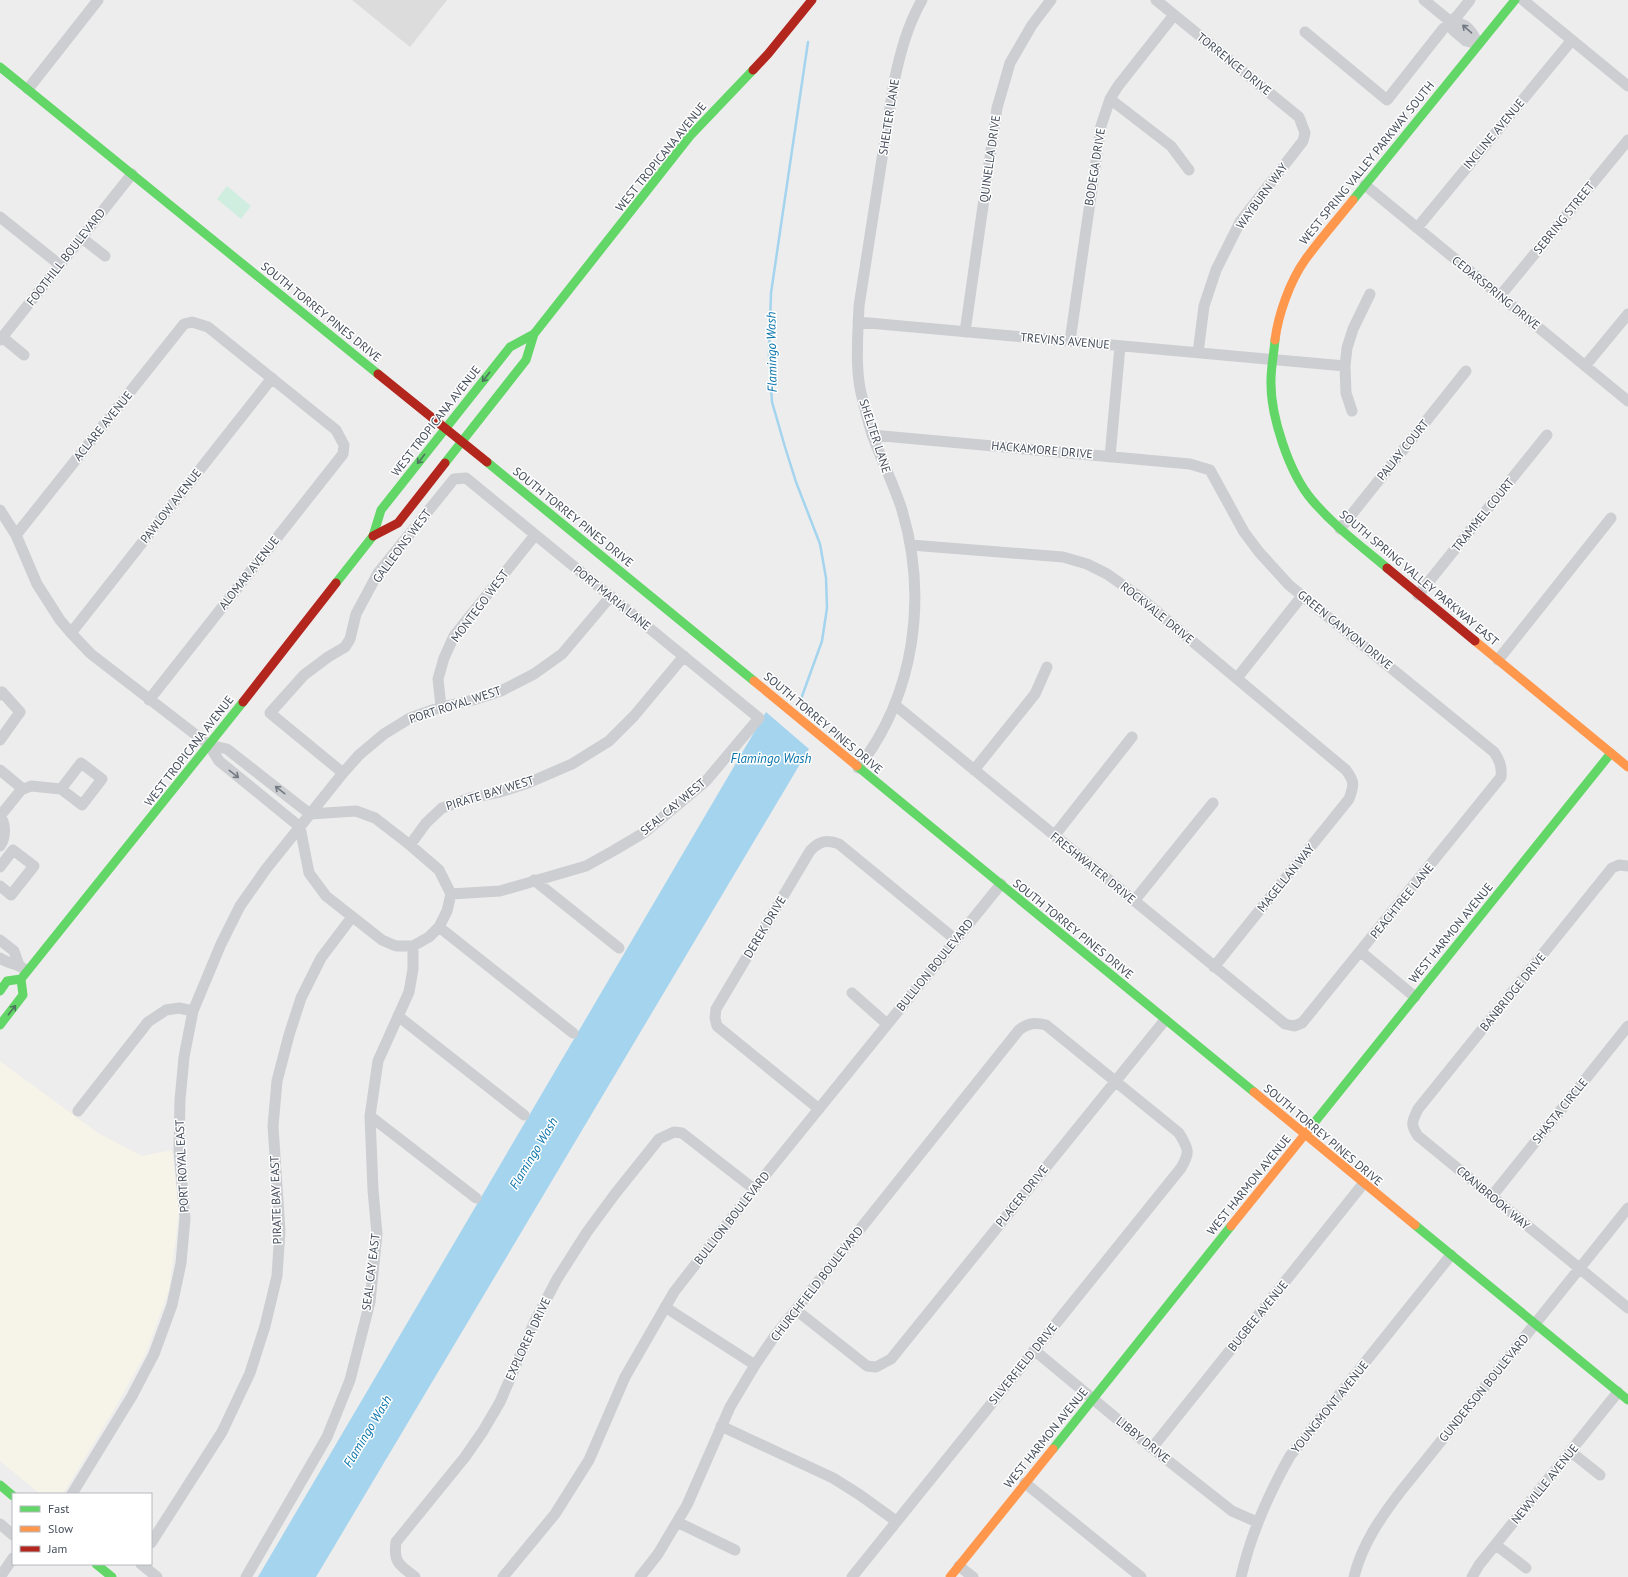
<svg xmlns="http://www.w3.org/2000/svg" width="1628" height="1577" font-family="'PT Sans',sans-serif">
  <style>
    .commercial { fill: #f6f3e8 }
    .education { fill: #dddcdd }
    .green { fill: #d0eee0 }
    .water { fill: #a4d4ee }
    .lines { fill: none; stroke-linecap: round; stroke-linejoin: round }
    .stream { stroke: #a4d4ee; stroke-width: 2.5 }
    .street { stroke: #ccced1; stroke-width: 11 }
    .fast { stroke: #63d668; stroke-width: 9 }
    .slow { stroke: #ff974d; stroke-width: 9 }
    .jam { stroke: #b3261e; stroke-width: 9 }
    .oneway { stroke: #747a84 }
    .oneway2 { stroke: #4d765e }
    .labels { text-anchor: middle; stroke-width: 3; stroke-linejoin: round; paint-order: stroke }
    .street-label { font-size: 12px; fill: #444d5a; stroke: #fff }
    .water-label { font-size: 13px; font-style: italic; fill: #0873aa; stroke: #fff }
  </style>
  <rect width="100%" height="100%" fill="#eeeded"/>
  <path class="commercial" d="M0 1061 98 1133 142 1156 172 1150 179 1212 169 1290 146 1353 112 1413 63 1494H40L0 1461Z"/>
  <path class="education" d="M352 0H447L410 47Z"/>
  <path class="green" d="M227 186 251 206 241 219 217 199Z"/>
  <path class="water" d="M766 712 809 749 316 1577H258Z"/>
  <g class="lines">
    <path class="stream" d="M801 699 822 641 827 608 826 578 820 544 796 482 785 447 772 402 769 355 771 293 808 42"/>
    <path class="street" d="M1156 0 1299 117 1305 133 1303 141 1240 222 1216 270 1204 306 1198 353
      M1424 0 1451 22 1453 30 1466 41 1478 44
      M1523 0 1628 86
      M1451 22C1466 22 1472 31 1478 44
      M1305 32 1387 100 1443 29 1458 15 1470 0
      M28 89 98 0
      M1110 99 1171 146 1189 170
      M1365 185 1628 401
      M0 217 60 265
      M1417 228 1572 40
      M82 238 105 256
      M1500 296 1628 140
      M858 322 1345 366
      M965 332 997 108 1010 63 1032 25 1051 0
      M2 337 24 355
      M0 340 132 174
      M1070 341 1101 126 1110 99 1118 86 1174 15
      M1585 366 1628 314
      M1352 411 1346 393 1345 366 1347 348 1353 329 1370 294
      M872 435 1190 464 1210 470 1244 532 1259 552 1289 585 1494 752C1500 761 1502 767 1501 777L1302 1023 1294 1026 1285 1024 895 705
      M1110 457 1120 346
      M0 510 16 535 37 584 60 620 71 633 91 654 209 745 219 761 300 827 309 873 326 896 382 940 396 946H413L429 937 439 927 447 911 451 894 439 870 410 845 375 818 356 811 310 814 227 749 209 745
      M1340 529 1466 371
      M16 535 184 324 192 322 208 327 336 430 344 445 343 454 149 700
      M911 545 1063 557 1087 564 1107 574 1137 595 1346 770C1355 782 1354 785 1349 799L1214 967
      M1418 595 1547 435
      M71 633 272 378
      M1498 660 1611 518
      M1237 678 1302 596
      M0 695 2 692 20 712 0 740
      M441 707 438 679 444 658 454 636 535 535
      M858 768C915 695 928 598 902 510 894 485 882 461 873 437 868 423 865 408 861 393 855 367 858 333 859 306L894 82C900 54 907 26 922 0
      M0 770 23 789
      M974 770 1035 694 1047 667
      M343 773 270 713 304 675 328 657 345 647 350 639 356 614 378 573 454 479 466 478 759 718 706 781 645 832 613 851 586 866 500 891 451 894
      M1054 836 1132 737
      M410 845 426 823 442 808 470 798 500 792 528 783 572 764 609 741 634 716 684 656
      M0 846C6 838 6 823 0 816L21 790 31 786 61 789 82 805 102 779 81 763 61 789
      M1628 866 1619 865 1612 868 1418 1109C1412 1122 1410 1124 1418 1136L1628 1308
      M0 867 13 850 34 866 11 895 0 886
      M534 880 619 948
      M1134 901 1213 803
      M439 927 573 1033
      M0 940 14 951 19 965
      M1361 952 1415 997
      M0 958C8 964 17 963 24 969
      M852 993 887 1024
      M398 1016 524 1115
      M819 1109 717 1026 715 1018 716 1009 810 851C819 841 827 839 839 844L956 940
      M78 1111 148 1022 166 1010 179 1008 193 1011
      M370 1116 476 1198
      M1492 1196 1628 1026
      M665 1307 755 1365
      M796 1310 867 1366 876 1367 891 1359 1165 1020
      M1034 1350 1152 1448 1232 1511 1257 1522
      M721 1426 833 1478 860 1495 896 1521
      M1152 1448 1363 1184
      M1571 1452 1600 1475
      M1025 1483 1141 1577
      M72 1494 132 1396 154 1354 172 1305 181 1263 185 1218 179 1150 180 1100 184 1057 193 1011 221 944 240 906 266 869 343 773 359 755 384 734 410 718 441 707 473 700 501 691 534 674 562 654 611 596
      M677 1522 735 1550
      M0 1524 13 1535
      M151 1543 222 1432 250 1373 265 1326 277 1276 280 1231 273 1126 277 1081 289 1035 301 998 321 958 352 917
      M1496 1545 1526 1568
      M141 1564 157 1577
      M959 1566 973 1577
      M0 1577 13 1558
      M246 1577 327 1437 350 1380 370 1302 377 1234 373 1190 370 1116 378 1061 409 992 413 969V946
      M415 1577C400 1565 393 1563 396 1542L465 1457 483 1431 500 1402 535 1321 557 1279 587 1232 615 1194 659 1139 674 1132 682 1133 754 1189
      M503 1577 555 1514 589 1460 625 1377 674 1292 754 1189 1001 884
      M640 1577 658 1554 687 1505 730 1407 755 1365 774 1337 1019 1030C1028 1023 1035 1022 1046 1025L1179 1133C1188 1149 1191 1151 1181 1168L852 1577
      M1241 1577C1251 1533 1268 1495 1290 1456L1451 1255
      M1354 1577C1362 1544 1381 1517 1401 1491L1628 1208
      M1472 1577 1479 1565 1618 1392"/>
    <path class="fast" d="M0 67 378 374
      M1353 200 1515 0
      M1275 340C1274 353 1271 367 1271 380 1270 415 1289 473 1312 500 1334 526 1361 546 1387 568
      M487 462 754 681
      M445 463 526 360 534 334 690 136 753 70
      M336 583 373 536 381 510 510 347 534 334
      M857 766 1254 1092
      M0 991 7 981 21 979 243 702
      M0 1025 23 995 21 979
      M1310 1128 1611 753
      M1415 1225 1628 1400
      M1053 1449 1231 1226
      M0 1485 13 1496
      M96 1564 112 1577"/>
    <path class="slow" d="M1275 340C1278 315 1290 281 1305 260 1320 239 1337 220 1353 200
      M1475 641 1628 767
      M754 681 857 766
      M1254 1092 1415 1225
      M1231 1226 1310 1128
      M950 1577 1053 1449"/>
    <path class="jam" d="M753 70 768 54 812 0
      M378 374 487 462
      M373 536 398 523 445 463
      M1387 568 1475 641
      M243 702 336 583"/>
  </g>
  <defs><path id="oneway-shaft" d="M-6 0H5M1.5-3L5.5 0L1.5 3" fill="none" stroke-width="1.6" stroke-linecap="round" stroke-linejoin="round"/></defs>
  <g class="oneway">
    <use href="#oneway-shaft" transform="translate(1467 29) rotate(-139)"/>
    <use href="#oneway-shaft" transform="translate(234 774) rotate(38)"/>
    <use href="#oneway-shaft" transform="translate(280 790) rotate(-142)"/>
  </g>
  <g class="oneway2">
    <use href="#oneway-shaft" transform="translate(486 377) rotate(128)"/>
    <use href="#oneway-shaft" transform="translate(421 459) rotate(128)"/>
    <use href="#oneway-shaft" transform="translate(12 1010) rotate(-52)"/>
  </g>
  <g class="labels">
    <g class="street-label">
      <text transform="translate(1234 64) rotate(39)" y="4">TORRENCE DRIVE</text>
      <text transform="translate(889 117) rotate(-81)" y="4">SHELTER LANE</text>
      <text transform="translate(1494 134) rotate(-50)" y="4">INCLINE AVENUE</text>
      <text transform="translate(661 157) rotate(-51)" y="4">WEST TROPICANA AVENUE</text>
      <text transform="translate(990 159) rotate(-82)" y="4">QUINELLA DRIVE</text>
      <text transform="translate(1367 163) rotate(-51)" y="4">WEST SPRING VALLEY PARKWAY SOUTH</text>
      <text transform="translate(1095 167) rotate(-81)" y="4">BODEGA DRIVE</text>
      <text transform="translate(1262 196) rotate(-54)" y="4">WAYBURN WAY</text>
      <text transform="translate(1564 218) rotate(-51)" y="4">SEBRING STREET</text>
      <text transform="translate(66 257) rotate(-52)" y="4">FOOTHILL BOULEVARD</text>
      <text transform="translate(1496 293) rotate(39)" y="4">CEDARSPRING DRIVE</text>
      <text transform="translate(321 312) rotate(39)" y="4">SOUTH TORREY PINES DRIVE</text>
      <text transform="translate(1065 341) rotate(5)" y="4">TREVINS AVENUE</text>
      <text transform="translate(436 421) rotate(-52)" y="4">WEST TROPICANA AVENUE</text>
      <text transform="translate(103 426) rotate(-51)" y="4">ACLARE AVENUE</text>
      <text transform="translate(875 436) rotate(72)" y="4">SHELTER LANE</text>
      <text transform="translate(1042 450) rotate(5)" y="4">HACKAMORE DRIVE</text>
      <text transform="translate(1403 450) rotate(-51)" y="4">PALJAY COURT</text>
      <text transform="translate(171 506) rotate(-52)" y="4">PAWLOW AVENUE</text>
      <text transform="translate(1483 515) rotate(-51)" y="4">TRAMMEL COURT</text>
      <text transform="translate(573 517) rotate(39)" y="4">SOUTH TORREY PINES DRIVE</text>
      <text transform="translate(402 546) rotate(-53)" y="4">GALLEONS WEST</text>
      <text transform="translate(249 573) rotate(-52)" y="4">ALOMAR AVENUE</text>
      <text transform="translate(1419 578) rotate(40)" y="4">SOUTH SPRING VALLEY PARKWAY EAST</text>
      <text transform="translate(612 598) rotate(39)" y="4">PORT MARIA LANE</text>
      <text transform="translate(480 606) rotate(-53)" y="4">MONTEGO WEST</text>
      <text transform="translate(1157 613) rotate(39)" y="4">ROCKVALE DRIVE</text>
      <text transform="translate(1345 630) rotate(39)" y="4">GREEN CANYON DRIVE</text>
      <text transform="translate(455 705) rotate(-18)" y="4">PORT ROYAL WEST</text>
      <text transform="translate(823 723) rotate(40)" y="4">SOUTH TORREY PINES DRIVE</text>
      <text transform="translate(189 751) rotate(-52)" y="4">WEST TROPICANA AVENUE</text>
      <text transform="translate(490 793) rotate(-17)" y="4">PIRATE BAY WEST</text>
      <text transform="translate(673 807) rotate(-40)" y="4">SEAL CAY WEST</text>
      <text transform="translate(1093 868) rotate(39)" y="4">FRESHWATER DRIVE</text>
      <text transform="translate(1286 878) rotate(-51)" y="4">MAGELLAN WAY</text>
      <text transform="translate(1402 901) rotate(-51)" y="4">PEACHTREE LANE</text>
      <text transform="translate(765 927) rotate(-59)" y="4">DEREK DRIVE</text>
      <text transform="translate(1073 929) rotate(39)" y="4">SOUTH TORREY PINES DRIVE</text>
      <text transform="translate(1451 933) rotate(-51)" y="4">WEST HARMON AVENUE</text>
      <text transform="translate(935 965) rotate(-51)" y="4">BULLION BOULEVARD</text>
      <text transform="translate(1513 992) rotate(-51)" y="4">BANBRIDGE DRIVE</text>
      <text transform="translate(1560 1111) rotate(-51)" y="4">SHASTA CIRCLE</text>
      <text transform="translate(1323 1135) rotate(40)" y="4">SOUTH TORREY PINES DRIVE</text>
      <text transform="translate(182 1166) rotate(-93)" y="4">PORT ROYAL EAST</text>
      <text transform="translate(1249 1185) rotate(-51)" y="4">WEST HARMON AVENUE</text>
      <text transform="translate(1022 1196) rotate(-51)" y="4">PLACER DRIVE</text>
      <text transform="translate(1493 1198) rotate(40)" y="4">CRANBROOK WAY</text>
      <text transform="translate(276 1200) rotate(-92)" y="4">PIRATE BAY EAST</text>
      <text transform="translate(732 1218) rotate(-52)" y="4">BULLION BOULEVARD</text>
      <text transform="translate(371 1272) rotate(-83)" y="4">SEAL CAY EAST</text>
      <text transform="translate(817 1284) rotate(-52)" y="4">CHURCHFIELD BOULEVARD</text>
      <text transform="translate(1258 1316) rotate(-51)" y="4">BUGBEE AVENUE</text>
      <text transform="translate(528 1339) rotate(-65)" y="4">EXPLORER DRIVE</text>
      <text transform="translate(1023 1364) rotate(-51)" y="4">SILVERFIELD DRIVE</text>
      <text transform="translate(1484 1388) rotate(-51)" y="4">GUNDERSON BOULEVARD</text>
      <text transform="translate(1330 1407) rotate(-51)" y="4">YOUNGMONT AVENUE</text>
      <text transform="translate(1046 1438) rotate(-51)" y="4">WEST HARMON AVENUE</text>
      <text transform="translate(1143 1440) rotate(39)" y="4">LIBBY DRIVE</text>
      <text transform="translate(1545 1484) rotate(-51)" y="4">NEWVILLE AVENUE</text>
    </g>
    <g class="water-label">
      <text transform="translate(771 352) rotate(-91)" y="5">Flamingo Wash</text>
      <text x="771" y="763">Flamingo Wash</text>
      <text transform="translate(533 1153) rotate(-59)" y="5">Flamingo Wash</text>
      <text transform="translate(367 1431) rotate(-59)" y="5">Flamingo Wash</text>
    </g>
  </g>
  <rect x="12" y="1493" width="140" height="72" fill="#ffffff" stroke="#b4b8bd"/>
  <rect x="20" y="1506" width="20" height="6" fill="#63d668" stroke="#b4b8bd"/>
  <text x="48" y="1513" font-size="12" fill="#444d5a">Fast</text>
  <rect x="20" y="1526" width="20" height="6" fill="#ff974d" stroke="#b4b8bd"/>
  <text x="48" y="1533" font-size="12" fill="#444d5a">Slow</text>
  <rect x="20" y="1546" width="20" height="6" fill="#b3261e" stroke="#b4b8bd"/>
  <text x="48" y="1553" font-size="12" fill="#444d5a">Jam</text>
</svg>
